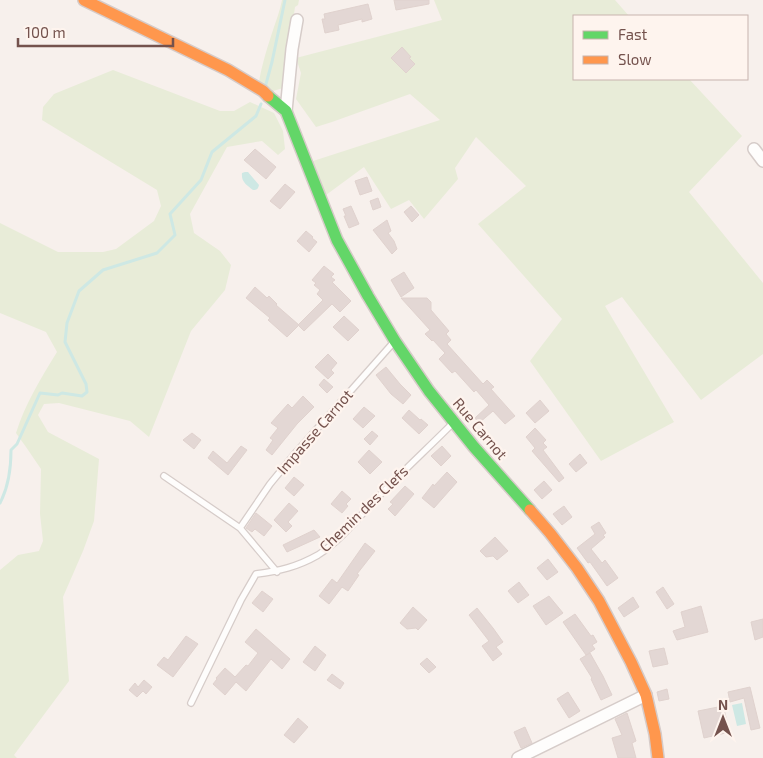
<svg xmlns="http://www.w3.org/2000/svg" width="763" height="758" font-family="'Exo 2',sans-serif">
  <style>
    .green { fill: #e8ecd8 }
    .water { fill: #cee8e4 }
    .lines { fill: none; stroke-linecap: round; stroke-linejoin: round }
    .stream { stroke: #cee8e4; stroke-width: 3 }
    .building { fill: #e3d7d4; stroke: #e0d2ce }
    .lane-casing { stroke: #d6ccc9; stroke-width: 8 }
    .street-casing { stroke: #d6ccc9; stroke-width: 14 }
    .fast-casing { stroke: #d6cbc8; stroke-width: 14 }
    .slow-casing { stroke: #d6cbc8; stroke-width: 14 }
    .lane { stroke: #fefdfc; stroke-width: 5.5 }
    .street { stroke: #fefdfc; stroke-width: 11 }
    .fast { stroke: #63d668; stroke-width: 11 }
    .slow { stroke: #ff974d; stroke-width: 11 }
    .labels { text-anchor: middle; stroke-width: 4.5; stroke-linejoin: round; paint-order: stroke }
    .street-label { font-size: 15px; fill: #74524d; stroke: #fef4ee }
  </style>
  <rect width="100%" height="100%" fill="#f7f0ec"/>
  <path class="green" d="M282 0H299L298 5 295 7 283 88 273 91 259 82C262 64 268 45 274 27 277 18 280 10 282 0Z
    M434 0H615L629 16H574V79H689L742 136 689 192 763 283V354L701 400 622 297 605 306 674 422 601 461 530 361 562 319 478 224 526 186 476 137 455 168 458 179 424 219 409 200 391 209 364 167 326 195 310 162 440 120 410 94 332 122 316 127 296 99 301 73 296 58 442 20Z
    M113 70 220 111H234L250 102 274 113 283 131 285 149 278 155 262 141 227 147 190 214 194 233 220 251 231 265 225 290 191 331 149 437 130 421 59 403 44 404 38 415 48 432 99 459 94 521 83 551 63 597 69 681 14 755 17 758H0V570L18 555 39 551 43 541 40 514 41 469 26 447 16 433C25 404 41 378 57 352L46 332 0 313V223L58 252H103L116 249 154 221 161 206 157 190 42 120 43 107 54 94Z"/>
  <path class="water" d="M245 172H248L259 185C258 189 257 190 253 190 247 185 241 182 242 173Z
    M742 703 746 724 737 726 732 705Z"/>
  <g class="lines">
    <path class="stream" d="M266 84 272 62 285 0
      M0 503C9 486 11 469 11 450L17 444 40 393 58 395 62 393 82 396 87 392 86 384 65 342 67 323 79 291 103 270 157 253 175 235 170 214 201 180 212 152 256 116 261 104"/>
  </g>
  <path class="building" d="M394 0H429V4L396 10Z
    M368 4 372 19 362 22V19L338 25 339 30 325 33 322 19H325L324 14Z
    M402 47 411 57 409 58 415 64 406 73 391 58Z
    M255 149 276 167 266 179 244 160Z
    M367 177 372 191 360 195 355 181Z
    M285 184 295 192 280 209 270 201Z
    M378 198 381 207 373 210 370 201Z
    M351 206 359 224 349 228 344 216H346L343 209Z
    M411 206 419 215 412 222 404 212Z
    M387 220 391 231 388 233 394 241 397 249 392 254 373 230Z
    M306 231 313 237 312 238 317 242 309 252 297 241Z
    M324 266 334 274 331 277 335 280 332 282 351 301 340 312 332 304 304 331 298 325 323 300 317 294 320 290 314 285 316 283 312 280Z
    M404 272 414 288 401 297 391 280Z
    M255 287 267 298 269 296 277 304 276 305 299 325 287 337 268 320 270 318 246 298Z
    M401 298H427L431 302V310L449 331 446 334 451 340 447 344 483 384 487 380 494 387 491 389 515 416 505 424 493 411 479 423 475 418 489 405 476 390 474 392 455 371 452 373 439 359 445 353 433 340 432 341 425 334 430 330Z
    M344 316 359 330 348 341 333 327Z
    M328 354 337 363 331 370 334 373 328 379 315 367Z
    M386 367 400 384 411 395 403 404 391 394 376 375Z
    M324 379 333 387 327 393 319 385Z
    M303 396 314 407 297 424 272 455 266 450 273 440 270 438 278 428 271 423 288 404 292 408Z
    M540 400 549 411 535 423 526 413Z
    M364 407 375 416 363 428 353 419Z
    M409 410 420 420 421 419 428 425 419 434 402 418Z
    M535 428 546 440 543 443 547 447 543 450 564 478 559 482 532 451 535 448 526 437Z
    M372 431 378 436 370 445 364 439Z
    M192 433 201 440 194 449 183 440Z
    M241 446 247 450 228 475 208 458 213 451 227 463Z
    M442 446 451 456 441 466 431 456Z
    M369 450 382 462 370 474 358 462Z
    M580 454 587 463 576 472 569 464Z
    M447 472 457 482 434 508 422 498 433 484 434 486Z
    M294 477 304 485 294 496 285 488Z
    M544 481 552 490 542 499 534 490Z
    M405 486 414 494 395 516 388 509 393 504 390 502Z
    M342 491 351 499 346 504 348 506 342 513 331 504Z
    M289 503 298 511 288 522 292 526 286 532 274 520Z
    M564 506 572 517 562 525 553 514Z
    M256 513 272 526 264 536 255 529 252 532 246 528Z
    M599 522 606 533 603 535 605 537 591 549 602 563 605 560 618 578 607 586 590 562 588 563 577 548 595 534 591 527Z
    M314 530 320 537 287 552 283 545Z
    M495 537 508 551 497 560 493 556 486 557 480 551Z
    M365 543 375 551 357 574 359 575 348 591 342 587 329 604 319 596 332 579 337 583Z
    M548 559 558 572 547 580 537 568Z
    M519 582 529 595 518 603 508 591Z
    M663 587 674 604 667 609 656 592Z
    M262 591 273 599 263 612 252 603Z
    M549 596 563 613 546 625 533 606Z
    M633 597 639 607 624 617 618 608Z
    M701 606 708 632 677 640 673 631 685 627 681 612Z
    M413 607 427 620 418 630 416 628 407 629 400 623Z
    M477 608 493 628 503 642 496 647 502 654 493 661 482 646 489 641 469 615Z
    M575 614 591 636 593 635 597 642 592 645 595 649 586 655 563 622Z
    M763 619V637L755 640 751 622Z
    M256 629 290 659 282 669 271 659 246 691 236 682 225 695 213 684 217 679 216 678 225 668 235 677 246 665 248 666 258 653 245 642Z
    M186 636 198 644 173 677 157 665 164 657 168 660Z
    M315 646 326 655 315 671 303 662Z
    M664 648 668 664 653 667 649 651Z
    M590 653 603 676 612 695 601 700 591 679 592 678 580 659Z
    M427 658 436 667 429 673 420 664Z
    M332 674 344 683 340 689 327 680Z
    M144 680 152 687 146 694 143 691 137 697 129 690 135 683 138 687Z
    M750 687 760 728 751 730 744 698 730 702 728 692Z
    M667 689 669 699 659 701 657 692Z
    M568 692 580 711 569 718 557 699Z
    M723 706 730 732 704 738 698 711Z
    M627 713 636 741 632 743 636 758H618L612 738 622 735 615 719Z
    M298 718 308 727 294 743 284 735Z
    M525 727 532 743 521 748 514 732Z"/>
  <g class="lines">
    <defs>
      <path id="lane" d="M164 476 240 528 277 572
        M240 528 270 484 293 456 393 343
        M191 703 241 600 256 574C279 571 297 567 318 555 340 541 358 518 376 499 401 473 427 449 452 424"/>
      <path id="street" d="M286 111 292 49 297 20
        M754 149 763 161
        M518 758 646 695"/>
      <path id="fast" d="M268 96 286 111 337 240 368 296 395 341 429 391 474 447 530 510"/>
      <path id="slow" d="M84 0 228 70 263 91 268 96
        M530 510 550 533 577 568 599 601 631 662 646 695 655 734 658 758"/>
    </defs>
    <use href="#lane" class="lane-casing"/>
    <use href="#street" class="street-casing"/>
    <use href="#fast" class="fast-casing"/>
    <use href="#slow" class="slow-casing"/>
    <use href="#lane" class="lane"/>
    <use href="#street" class="street"/>
    <use href="#fast" class="fast"/>
    <use href="#slow" class="slow"/>
  </g>
  <g class="labels">
    <g class="street-label">
      <text transform="translate(480 429) rotate(50)" y="5">Rue Carnot</text>
      <text transform="translate(315 432) rotate(-49)" y="5">Impasse Carnot</text>
      <text transform="translate(364 509) rotate(-44)" y="5">Chemin des Clefs</text>
    </g>
  </g>
  <rect x="573" y="15" width="175" height="65" fill="#fef4ee" stroke="#c7b3ae"/>
  <rect x="583" y="31" width="25" height="8" fill="#63d668" stroke="#c7b3ae"/>
  <text x="618" y="40" font-size="15" fill="#74524d">Fast</text>
  <rect x="583" y="56" width="25" height="8" fill="#ff974d" stroke="#c7b3ae"/>
  <text x="618" y="65" font-size="15" fill="#74524d">Slow</text>
  <g transform="translate(723 718)" stroke="#fef4ee" stroke-width="4" paint-order="stroke">
  <path d="M0-4L9 19L0 12L-9 19Z" fill="#74524d"/>
  <text y="-8" font-size="14" font-weight="bold" text-anchor="middle" fill="#74524d">N</text>
  </g>
  <path d="M18 38v8h155v-8" fill="none" stroke="#74524d" stroke-width="2.5"/>
  <text x="25" y="38" font-size="15" fill="#74524d" stroke="#fef4ee" stroke-width="4" paint-order="stroke">100 m</text>
</svg>
